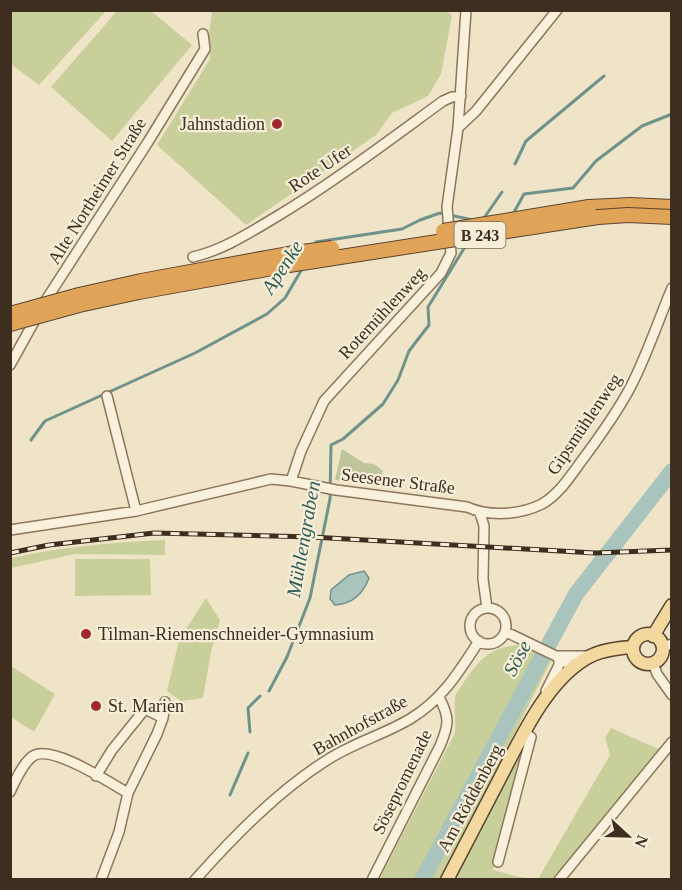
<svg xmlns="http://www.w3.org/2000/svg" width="682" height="890" font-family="Georgia,serif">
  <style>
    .green { fill: #c9cf9b }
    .cemetery { fill: #bfc49a }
    .water { fill: #a9c4bc; stroke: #6f938a; stroke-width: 1.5 }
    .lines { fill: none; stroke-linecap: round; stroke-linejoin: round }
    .stream { stroke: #6f938a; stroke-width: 3 }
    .river { stroke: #a9c4bc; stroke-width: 16 }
    .minor-casing { stroke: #8d765c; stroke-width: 12 }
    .major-casing { stroke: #5b4430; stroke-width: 15 }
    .highway-casing { stroke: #5b4430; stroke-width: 16 }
    .minor { stroke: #faf1dc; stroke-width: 9 }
    .major { stroke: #f3d9a0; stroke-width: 12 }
    .highway { stroke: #e0a458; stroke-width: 14 }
    .rail-casing { stroke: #3d2e20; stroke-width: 5 }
    .rail { stroke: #f7eed8; stroke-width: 3; stroke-dasharray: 9; stroke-linecap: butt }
    .highway-bridge-casing { stroke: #5b4430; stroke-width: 16; stroke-linecap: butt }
    .highway-bridge { stroke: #e0a458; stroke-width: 14 }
    .poi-dot { fill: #9e2a2b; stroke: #f7eed8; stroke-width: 2 }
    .labels { text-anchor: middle; stroke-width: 4.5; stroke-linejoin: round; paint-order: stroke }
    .shield { fill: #f7eed8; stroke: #756857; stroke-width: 1.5 }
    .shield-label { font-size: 16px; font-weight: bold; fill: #3d2e20 }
    .poi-label { font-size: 18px; fill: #3d2e20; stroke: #f7eed8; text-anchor: start }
    .street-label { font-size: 18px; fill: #3d2e20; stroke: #f7eed8 }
    .water-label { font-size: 20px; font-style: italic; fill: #2f5d5a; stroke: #f7eed8 }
  </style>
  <rect width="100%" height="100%" fill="#f0e4c8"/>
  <path class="green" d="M11 10H106V11L39 85 11 64Z
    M446 10 452 16 441 74 428 96 392 113 376 135 246 225 157 145 210 59 209 35 212 11Z
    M117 11H151L192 45 112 141 51 87Z
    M165 540V555L75 554 11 568V558C62 547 113 542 165 540Z
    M75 559H150L151 595 75 596Z
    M206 598 220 620 211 652 203 698 181 701 167 691 179 640Z
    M521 645 551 661 441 879 379 880 455 733C456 723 453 700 456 694 474 667 485 646 521 645Z
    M11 666 55 694 34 732 11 717Z
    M611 728 661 750 556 879 452 880 520 753 527 745 516 777 493 870 519 877 538 879 610 755 605 738Z"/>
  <path class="cemetery" d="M342 449 364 463 374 464 383 471 378 485 335 480Z"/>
  <path class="water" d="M364 571 369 578C363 594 353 604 335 605L330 599 331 590 349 575Z"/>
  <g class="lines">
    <path class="stream" d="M515 164 526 141 604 76
      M513 214 524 194 573 188 596 161 642 126 672 114
      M484 218 502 192
      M314 247 316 242 402 229 420 220 440 213 473 220
      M31 440 45 421 195 353 267 314 285 298 302 269
      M269 691 287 657 310 598 330 499 331 445 343 439 383 404 398 380 409 351 429 325 428 307 468 242
      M250 732 248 708 260 696
      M230 795 248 753"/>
    <path class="river" d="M422 880 576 594 672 471"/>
    <defs>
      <path id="minor" d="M458 128 466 10
        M193 257C223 250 249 233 276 217 334 182 388 141 443 101L452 97 461 96
        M10 365 46 300 148 142 205 49 203 34
        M107 396 136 511
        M291 481 301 451 324 401 441 273 451 253 447 207 458 128 476 111 557 10
        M480 513 484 526 483 579 487 608
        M10 530 136 511 271 479 291 481 336 490 467 507C489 517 520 515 542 504 558 495 570 477 580 463 598 439 617 413 631 386 647 355 658 321 672 288
        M470 626a18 18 0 1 1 36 0a18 18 0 1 1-36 0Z
        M506 632 556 656 573 667
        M662 647 672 644
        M559 656H589
        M653 663 657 674 672 695
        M546 691 559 665V658
        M96 776 112 750 145 709 163 718
        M10 792C15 781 23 763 33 756 52 744 110 783 128 793
        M498 862 531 737 525 733
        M101 880 119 832 128 793 157 734 163 718 165 702
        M195 880C234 836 278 791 327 760 353 743 383 735 410 719 442 700 459 672 479 641
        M372 880 440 746C449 724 450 718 439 697
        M559 880 672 742"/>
      <path id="major" d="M633 649a15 15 0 1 1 30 0a15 15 0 1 1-30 0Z
        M653 636 672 605
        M447 880C464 847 481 814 498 782 519 742 545 683 585 659 599 650 617 648 633 647"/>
      <path id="highway" d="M589 207 630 205 672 207
        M79 295 141 281 288 254
        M79 305 139 292 289 265"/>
    </defs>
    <use href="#minor" class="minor-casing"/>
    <use href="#major" class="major-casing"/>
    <use href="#highway" class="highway-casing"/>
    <use href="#minor" class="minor"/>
    <use href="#major" class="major"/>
    <use href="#highway" class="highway"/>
    <defs>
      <path id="rail" d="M10 553 49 545 154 533 312 537 595 553 672 550"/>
    </defs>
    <use href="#rail" class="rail-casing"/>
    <use href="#rail" class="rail"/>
    <defs>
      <path id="highway-bridge" d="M443 231 589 207
        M288 254 332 248
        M289 265 598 217 628 215 672 217
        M10 314 79 295
        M10 324 79 305"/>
    </defs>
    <use href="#highway-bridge" class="highway-bridge-casing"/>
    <use href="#highway-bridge" class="highway-bridge"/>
  </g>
  <g class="poi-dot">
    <circle cx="277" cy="124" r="6"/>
    <circle cx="86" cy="634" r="6"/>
    <circle cx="96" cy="706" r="6"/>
  </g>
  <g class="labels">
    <rect class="shield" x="454.5" y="222" width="51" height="26" rx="4.5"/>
    <g class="shield-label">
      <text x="480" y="241">B 243</text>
    </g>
    <g class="poi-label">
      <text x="265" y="130" text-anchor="end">Jahnstadion</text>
      <text x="98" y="640">Tilman-Riemenschneider-Gymnasium</text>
      <text x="108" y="712">St. Marien</text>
    </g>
    <g class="street-label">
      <text transform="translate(320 168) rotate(-34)" y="6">Rote Ufer</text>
      <text transform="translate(97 191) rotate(-58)" y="6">Alte Northeimer Straße</text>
      <text transform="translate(382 313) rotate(-47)" y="6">Rotemühlenweg</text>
      <text transform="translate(584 424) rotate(-56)" y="6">Gipsmühlenweg</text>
      <text transform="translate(398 481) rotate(7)" y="6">Seesener Straße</text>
      <text transform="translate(360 725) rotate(-29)" y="6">Bahnhofstraße</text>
      <text transform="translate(402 782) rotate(-64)" y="6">Sösepromenade</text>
      <text transform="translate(470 798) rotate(-62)" y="6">Am Röddenberg</text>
    </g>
    <g class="water-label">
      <text transform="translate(282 267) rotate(-57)" y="7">Apenke</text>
      <text transform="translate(303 539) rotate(-80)" y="7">Mühlengraben</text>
      <text transform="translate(517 658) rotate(-62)" y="7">Söse</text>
    </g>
  </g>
  <rect width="682" height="890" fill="none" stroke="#3d2e20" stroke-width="24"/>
  <g transform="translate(628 836) rotate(112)" stroke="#f7eed8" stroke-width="4.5" paint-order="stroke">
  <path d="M0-4.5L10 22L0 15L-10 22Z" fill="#3d2e20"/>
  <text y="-9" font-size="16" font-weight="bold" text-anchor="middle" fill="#3d2e20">N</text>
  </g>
</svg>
